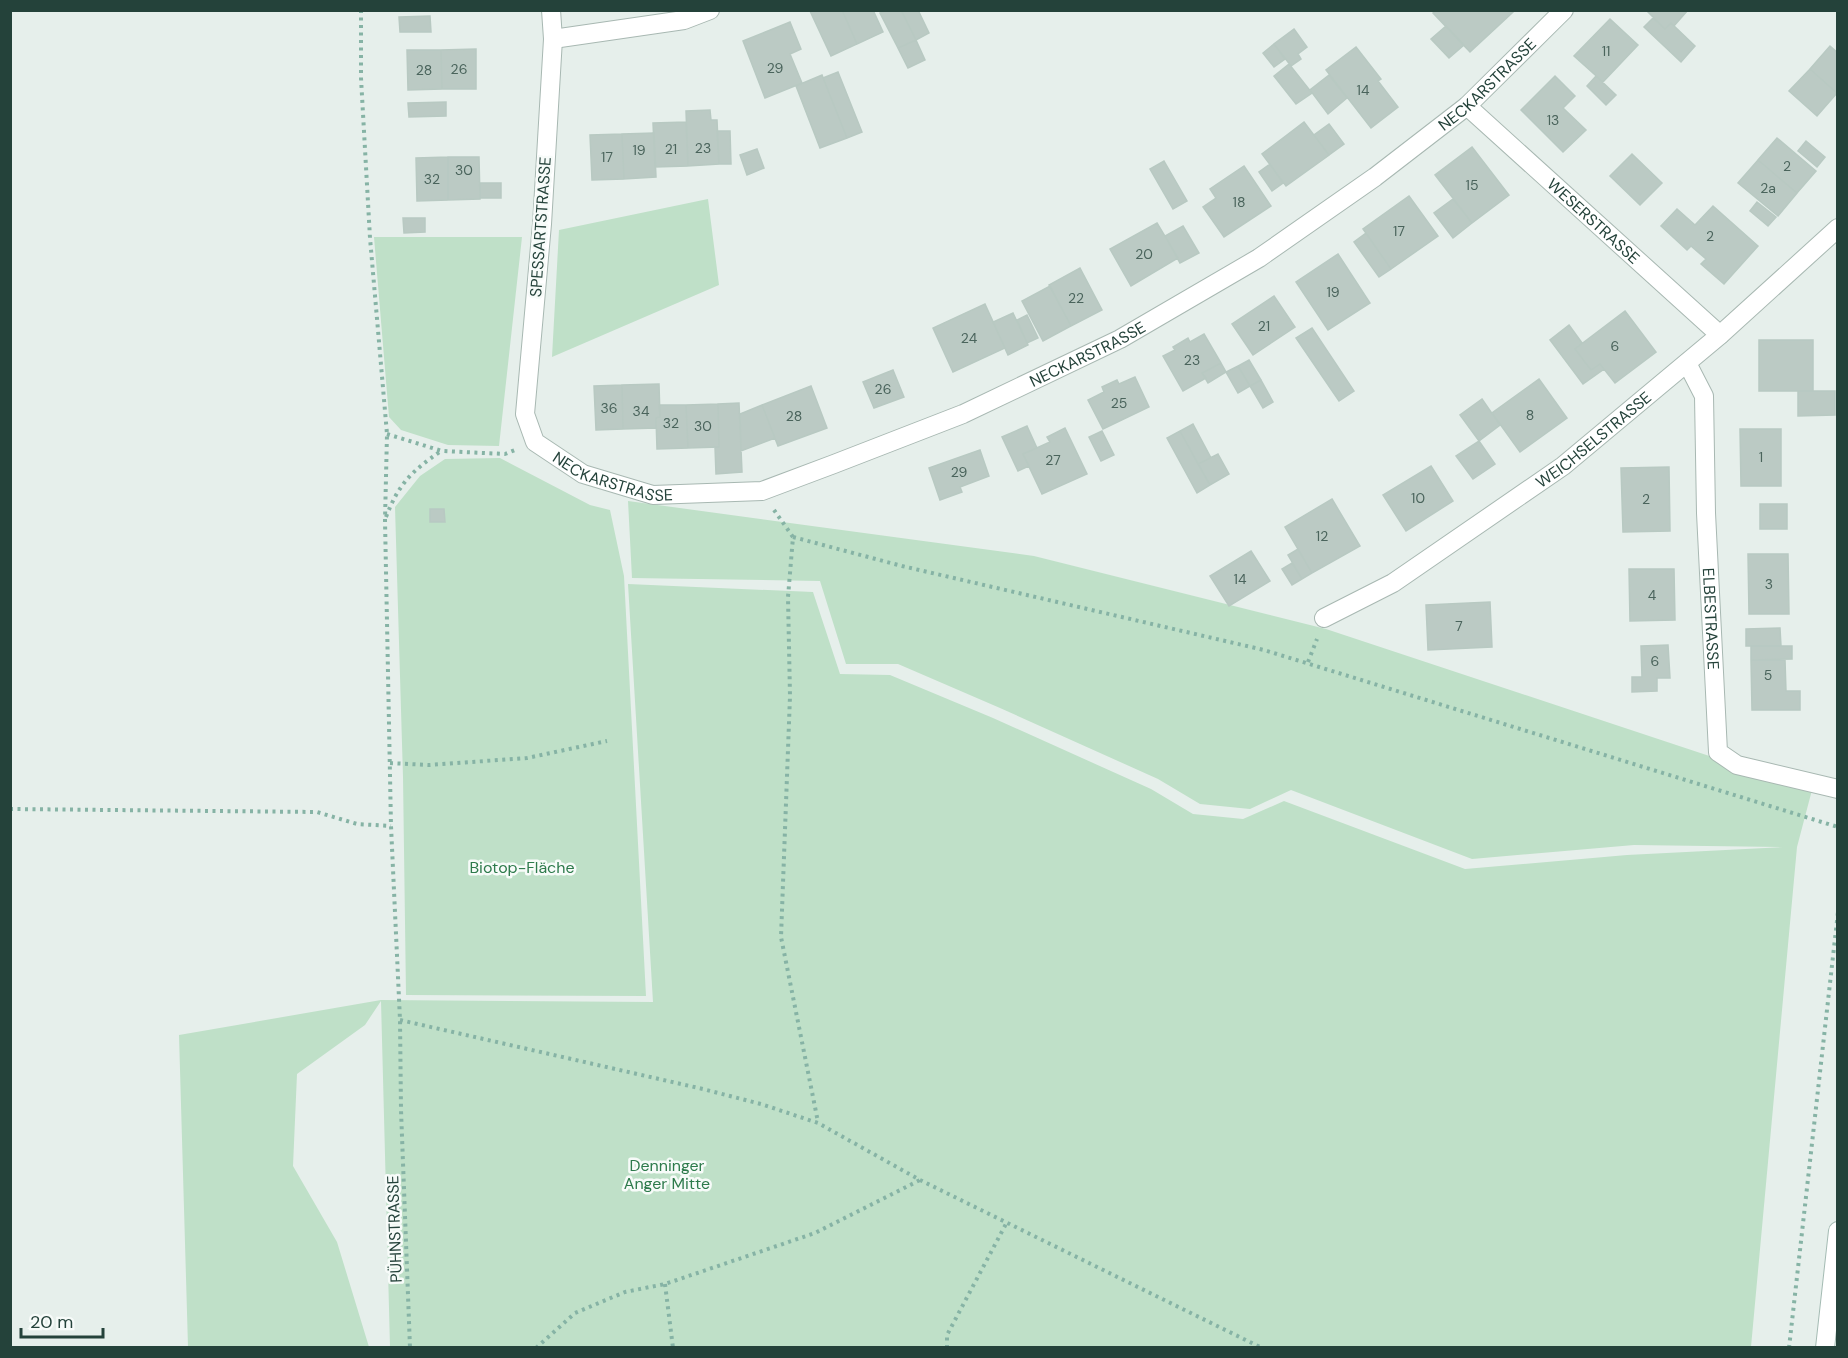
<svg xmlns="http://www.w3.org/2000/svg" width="1848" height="1358" font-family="'DM Sans',sans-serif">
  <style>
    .green { fill: #bfe0c8 }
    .building { fill: #bbcac4; stroke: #b8c9c2; stroke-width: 1.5 }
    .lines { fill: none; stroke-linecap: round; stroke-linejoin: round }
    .minor-casing { stroke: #a8b8b2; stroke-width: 20 }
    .secondary-casing { stroke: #a4bbb3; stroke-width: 20 }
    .path { stroke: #86b3a5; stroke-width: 4; stroke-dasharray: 3 4.5; stroke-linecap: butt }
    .minor { stroke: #fff; stroke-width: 18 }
    .secondary { stroke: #fff; stroke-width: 18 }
    .labels { text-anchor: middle; stroke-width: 5; stroke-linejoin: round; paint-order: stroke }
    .number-label { font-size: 14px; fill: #4a645c }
    .street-label { font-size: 16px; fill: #24423a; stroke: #f7fbf9 }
    .park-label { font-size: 16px; fill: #2d7a4b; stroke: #f7fbf9 }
  </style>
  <rect width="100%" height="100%" fill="#e6efeb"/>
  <path class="green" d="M708 199 719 285 552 357 559 230Z
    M374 237H522L499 446 448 445 401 430 389 417Z
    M500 458 590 505 610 510 624 576 646 996 406 995 403 777 395 507 420 476 445 459Z
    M628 501 1034 556 1326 629 1812 790 1797 847 1751 1347H390L381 1001 365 1025 297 1074 293 1166 337 1242 369 1347H188L179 1035 381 1000 653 1002 628 584 813 592 840 674 890 675 993 718 1151 789 1193 814 1243 819 1284 801 1465 869 1627 855 1783 847 1634 845 1472 859 1291 790 1250 809 1200 804 1158 779 1000 708 898 664H846L820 581 632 578Z"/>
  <path class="building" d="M842 10H873L883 32 857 44Z
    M842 10 857 44 831 56 810 11Z
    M886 10H901L916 40 898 48 880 13Z
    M901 10H918L929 33 916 40Z
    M1436 10H1512L1513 12 1470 52 1433 13Z
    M1646 10H1688L1674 26 1671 23 1665 29Z
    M430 16 431 32H400L399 17Z
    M1653 18 1665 29 1671 23 1695 46 1681 62 1644 27Z
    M1610 19 1638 45 1603 82 1574 56Z
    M790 22 801 49 790 54 802 83 765 98 743 41Z
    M1446 26 1464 45 1449 58 1431 39Z
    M1294 29 1307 47 1298 54 1301 59 1291 66 1274 44Z
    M916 40 925 60 908 68 898 48Z
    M1274 44 1285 59 1274 67 1263 53Z
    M1830 46 1838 53 1837 93 1810 69Z
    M1356 47 1381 79 1378 81 1398 107 1371 128 1326 70Z
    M476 49V89H442L441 50Z
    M407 50H441L442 89 408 90Z
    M1289 64 1312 93 1296 104 1274 76Z
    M1810 69 1837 93 1817 116 1789 91Z
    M838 72 862 132 847 138 823 78Z
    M822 75 847 138 820 148 796 86Z
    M1329 75 1347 98 1328 114 1310 90Z
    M1555 76 1575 96 1563 108 1586 130 1563 152 1521 110Z
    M1596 76 1616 95 1606 105 1587 86Z
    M446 102V116L409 117 408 103Z
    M710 110 711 120H717L719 164 688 166 686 111Z
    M686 122 688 166 655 167 653 123Z
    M1304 122 1329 155 1286 186 1262 154Z
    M1329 124 1344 144 1329 155 1314 135Z
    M717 131H730L731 164H719Z
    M654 133 656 177 624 179 622 134Z
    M622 134 624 179 592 180 590 135Z
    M1777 138 1816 171 1797 193 1758 160Z
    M1806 141 1825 157 1817 167 1798 151Z
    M1472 147 1509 195 1472 223 1435 175Z
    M757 149 764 168 747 175 740 155Z
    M1632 154 1662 183 1640 205 1610 176Z
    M448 157H479L480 199 448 200Z
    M448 157V200L417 201 416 158Z
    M1758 160 1797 193 1778 216 1738 183Z
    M1164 161 1187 201 1173 209 1150 169Z
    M1270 164 1283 183 1272 191 1259 172Z
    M1244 166 1271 206 1224 237 1203 207 1216 198 1210 189Z
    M480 183H501V198H480Z
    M1409 196 1438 236 1391 269 1363 229Z
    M1453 199 1472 223 1453 238 1434 213Z
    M1757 202 1776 217 1768 226 1750 211Z
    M1713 206 1758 246 1724 284 1701 264 1706 259 1691 246 1687 250 1661 226 1677 209 1695 225Z
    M403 218H425V232L404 233Z
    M1157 223 1178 258 1131 286 1110 249Z
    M1183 226 1199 253 1180 263 1165 236Z
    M1366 233 1391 269 1379 277 1354 242Z
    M1338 254 1370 303 1328 330 1296 282Z
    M1080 268 1102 310 1071 326 1049 285Z
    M1050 286 1071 326 1043 341 1022 301Z
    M1274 296 1295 327 1253 355 1232 324Z
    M985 304 1005 348 953 372 933 328Z
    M1625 311 1656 352 1615 383 1600 364 1591 370 1575 349Z
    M1013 313 1028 345 1008 355 993 322Z
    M1027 315 1038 338 1027 343 1017 320Z
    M1569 325 1582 343 1575 349 1591 370 1600 364 1604 369 1583 384 1550 340Z
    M1312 328 1354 391 1339 401 1296 338Z
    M1204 334 1221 363 1202 373 1206 378 1183 391 1163 356 1175 350 1173 347 1188 338 1190 342Z
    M1759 340H1813V391H1759Z
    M1249 360 1261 380 1250 386 1238 366Z
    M1221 363 1226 372 1208 383 1202 373Z
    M1238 366 1250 386 1238 393 1226 372Z
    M893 370 904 397 874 408 863 382Z
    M1135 377 1149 407 1103 429 1088 400 1104 392 1102 387 1117 380 1119 384Z
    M1539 379 1567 418 1520 452 1492 413Z
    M1261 380 1273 402 1263 408 1250 386Z
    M659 384 660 417 656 418V428L623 429 622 385Z
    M622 385 623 429 596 430 594 386Z
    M811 386 827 428 778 446 762 405Z
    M1798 391H1835V415L1798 416Z
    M1482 399 1500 425 1479 441 1460 415Z
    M739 403 742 472 716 474 715 447H719L718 404Z
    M718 404 719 447 688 448 686 405Z
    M659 405H686L688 448 657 449 656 418 660 417Z
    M762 405 775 438 741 451 740 414Z
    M1193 424 1211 458 1198 464 1180 431Z
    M1027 426 1037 448 1023 454 1029 466 1018 471 1002 437Z
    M1065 428 1087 474 1042 494 1023 454 1050 442 1047 437Z
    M1740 429H1781V486H1741Z
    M1102 431 1114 455 1101 461 1089 437Z
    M1180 431 1210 485 1197 493 1167 438Z
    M1479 441 1495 464 1473 479 1456 456Z
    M980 450 989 476 960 487 962 492 940 500 929 468Z
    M1218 454 1229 474 1210 485 1198 464Z
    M1431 466 1453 501 1406 531 1383 495Z
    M1669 467 1670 531 1623 532 1621 468Z
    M1332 499 1360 546 1312 573 1285 527Z
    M1760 504H1787V529H1760Z
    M430 509H444L445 522H430Z
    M1298 549 1312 573 1302 579 1288 555Z
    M1251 551 1270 581 1229 606 1210 576Z
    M1748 554H1788L1789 614H1749Z
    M1292 563 1302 579 1292 585 1282 569Z
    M1629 569H1674L1675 620 1630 621Z
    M1490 602 1492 647 1428 650 1426 605Z
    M1780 628 1781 646H1746V629Z
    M1668 645 1670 678H1657V691L1632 692V677H1642L1641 646Z
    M1751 646H1792V659L1751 660Z
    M1751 660H1785L1786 691H1800V710H1752Z"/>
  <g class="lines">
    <defs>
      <g id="minor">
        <path id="s1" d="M551 10 553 39 542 224 525 414 535 442 583 474 653 495 762 491 834 464 963 414 1120 339 1259 258 1375 177 1467 106 1564 10"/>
        <path d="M553 39 684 20 710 10"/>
        <path id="s2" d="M1467 106 1720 335"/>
        <path id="s3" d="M1687 363 1704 396 1706 513 1718 752 1737 765 1838 789"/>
        <path id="s4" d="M1324 618 1393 583 1563 466 1720 335 1838 228"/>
      </g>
      <path id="secondary" d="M1825 1348 1838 1231"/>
    </defs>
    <use href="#minor" class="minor-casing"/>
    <use href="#secondary" class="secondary-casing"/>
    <path class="path" d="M361 10V78L370 238 387 434 385 520 391 826 400 1020 401 1110 410 1348
      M387 434 442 451 505 454 515 450
      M774 510 793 537 788 597 790 696 781 937 818 1122
      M386 517C399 483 412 471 441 451
      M793 537 902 566 1264 650 1838 827
      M1308 662 1317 639
      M390 763 429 765 527 758 607 741
      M10 809 317 812 357 824 391 826
      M400 1020 703 1089 761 1104 818 1123 920 1180 1262 1348
      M665 1284 673 1348
      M536 1348 575 1313 625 1292 665 1284 815 1233 920 1180
      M947 1348V1335L1007 1222
      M1789 1348 1838 912"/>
    <use href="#minor" class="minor"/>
    <use href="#secondary" class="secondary"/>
  </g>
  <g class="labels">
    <g class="number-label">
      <text x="1606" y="56">11</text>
      <text x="775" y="73">29</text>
      <text x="459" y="74">26</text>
      <text x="424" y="75">28</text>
      <text x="1363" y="95">14</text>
      <text x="1553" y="125">13</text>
      <text x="703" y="153">23</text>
      <text x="671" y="154">21</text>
      <text x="639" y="155">19</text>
      <text x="607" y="162">17</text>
      <text x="1787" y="171">2</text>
      <text x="464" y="175">30</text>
      <text x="432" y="184">32</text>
      <text x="1472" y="190">15</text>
      <text x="1768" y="193">2a</text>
      <text x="1239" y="207">18</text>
      <text x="1399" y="236">17</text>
      <text x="1710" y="241">2</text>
      <text x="1144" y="259">20</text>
      <text x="1333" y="297">19</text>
      <text x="1076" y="303">22</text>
      <text x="1264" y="331">21</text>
      <text x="969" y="343">24</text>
      <text x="1615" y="351">6</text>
      <text x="1192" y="365">23</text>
      <text x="883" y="394">26</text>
      <text x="1119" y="408">25</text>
      <text x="609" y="413">36</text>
      <text x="641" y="416">34</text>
      <text x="1530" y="420">8</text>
      <text x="794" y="421">28</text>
      <text x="671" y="428">32</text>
      <text x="703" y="431">30</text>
      <text x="1761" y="462">1</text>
      <text x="1053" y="465">27</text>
      <text x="959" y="477">29</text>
      <text x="1418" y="503">10</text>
      <text x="1646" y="504">2</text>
      <text x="1322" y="541">12</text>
      <text x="1240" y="584">14</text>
      <text x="1769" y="589">3</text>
      <text x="1652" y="600">4</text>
      <text x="1459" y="631">7</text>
      <text x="1655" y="666">6</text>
      <text x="1768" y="680">5</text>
    </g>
    <g class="street-label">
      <text dy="6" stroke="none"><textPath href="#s1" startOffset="1512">NECKARSTRASSE</textPath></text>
      <text dy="6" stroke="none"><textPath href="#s2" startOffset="171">WESERSTRASSE</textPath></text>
      <text transform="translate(540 227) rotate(-86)" y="6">SPESSARTSTRASSE</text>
      <text dy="6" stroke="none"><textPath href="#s1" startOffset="1028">NECKARSTRASSE</textPath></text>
      <text dy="6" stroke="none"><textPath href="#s4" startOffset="324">WEICHSELSTRASSE</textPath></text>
      <text dy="6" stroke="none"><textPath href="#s1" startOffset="522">NECKARSTRASSE</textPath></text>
      <text dy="6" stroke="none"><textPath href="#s3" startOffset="260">ELBESTRASSE</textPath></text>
      <text transform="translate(394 1229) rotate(-92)" y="6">PÜHNSTRASSE</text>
    </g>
    <g class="park-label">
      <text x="522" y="873">Biotop-Fläche</text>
      <text x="667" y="1171">Denninger<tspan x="667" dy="18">Anger Mitte</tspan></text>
    </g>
  </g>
  <rect width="1848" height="1358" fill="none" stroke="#24423a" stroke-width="24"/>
  <path d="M21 1328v9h82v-9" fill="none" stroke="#24423a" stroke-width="3"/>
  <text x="30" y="1328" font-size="18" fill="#24423a" stroke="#f7fbf9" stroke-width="4.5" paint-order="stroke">20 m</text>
</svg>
